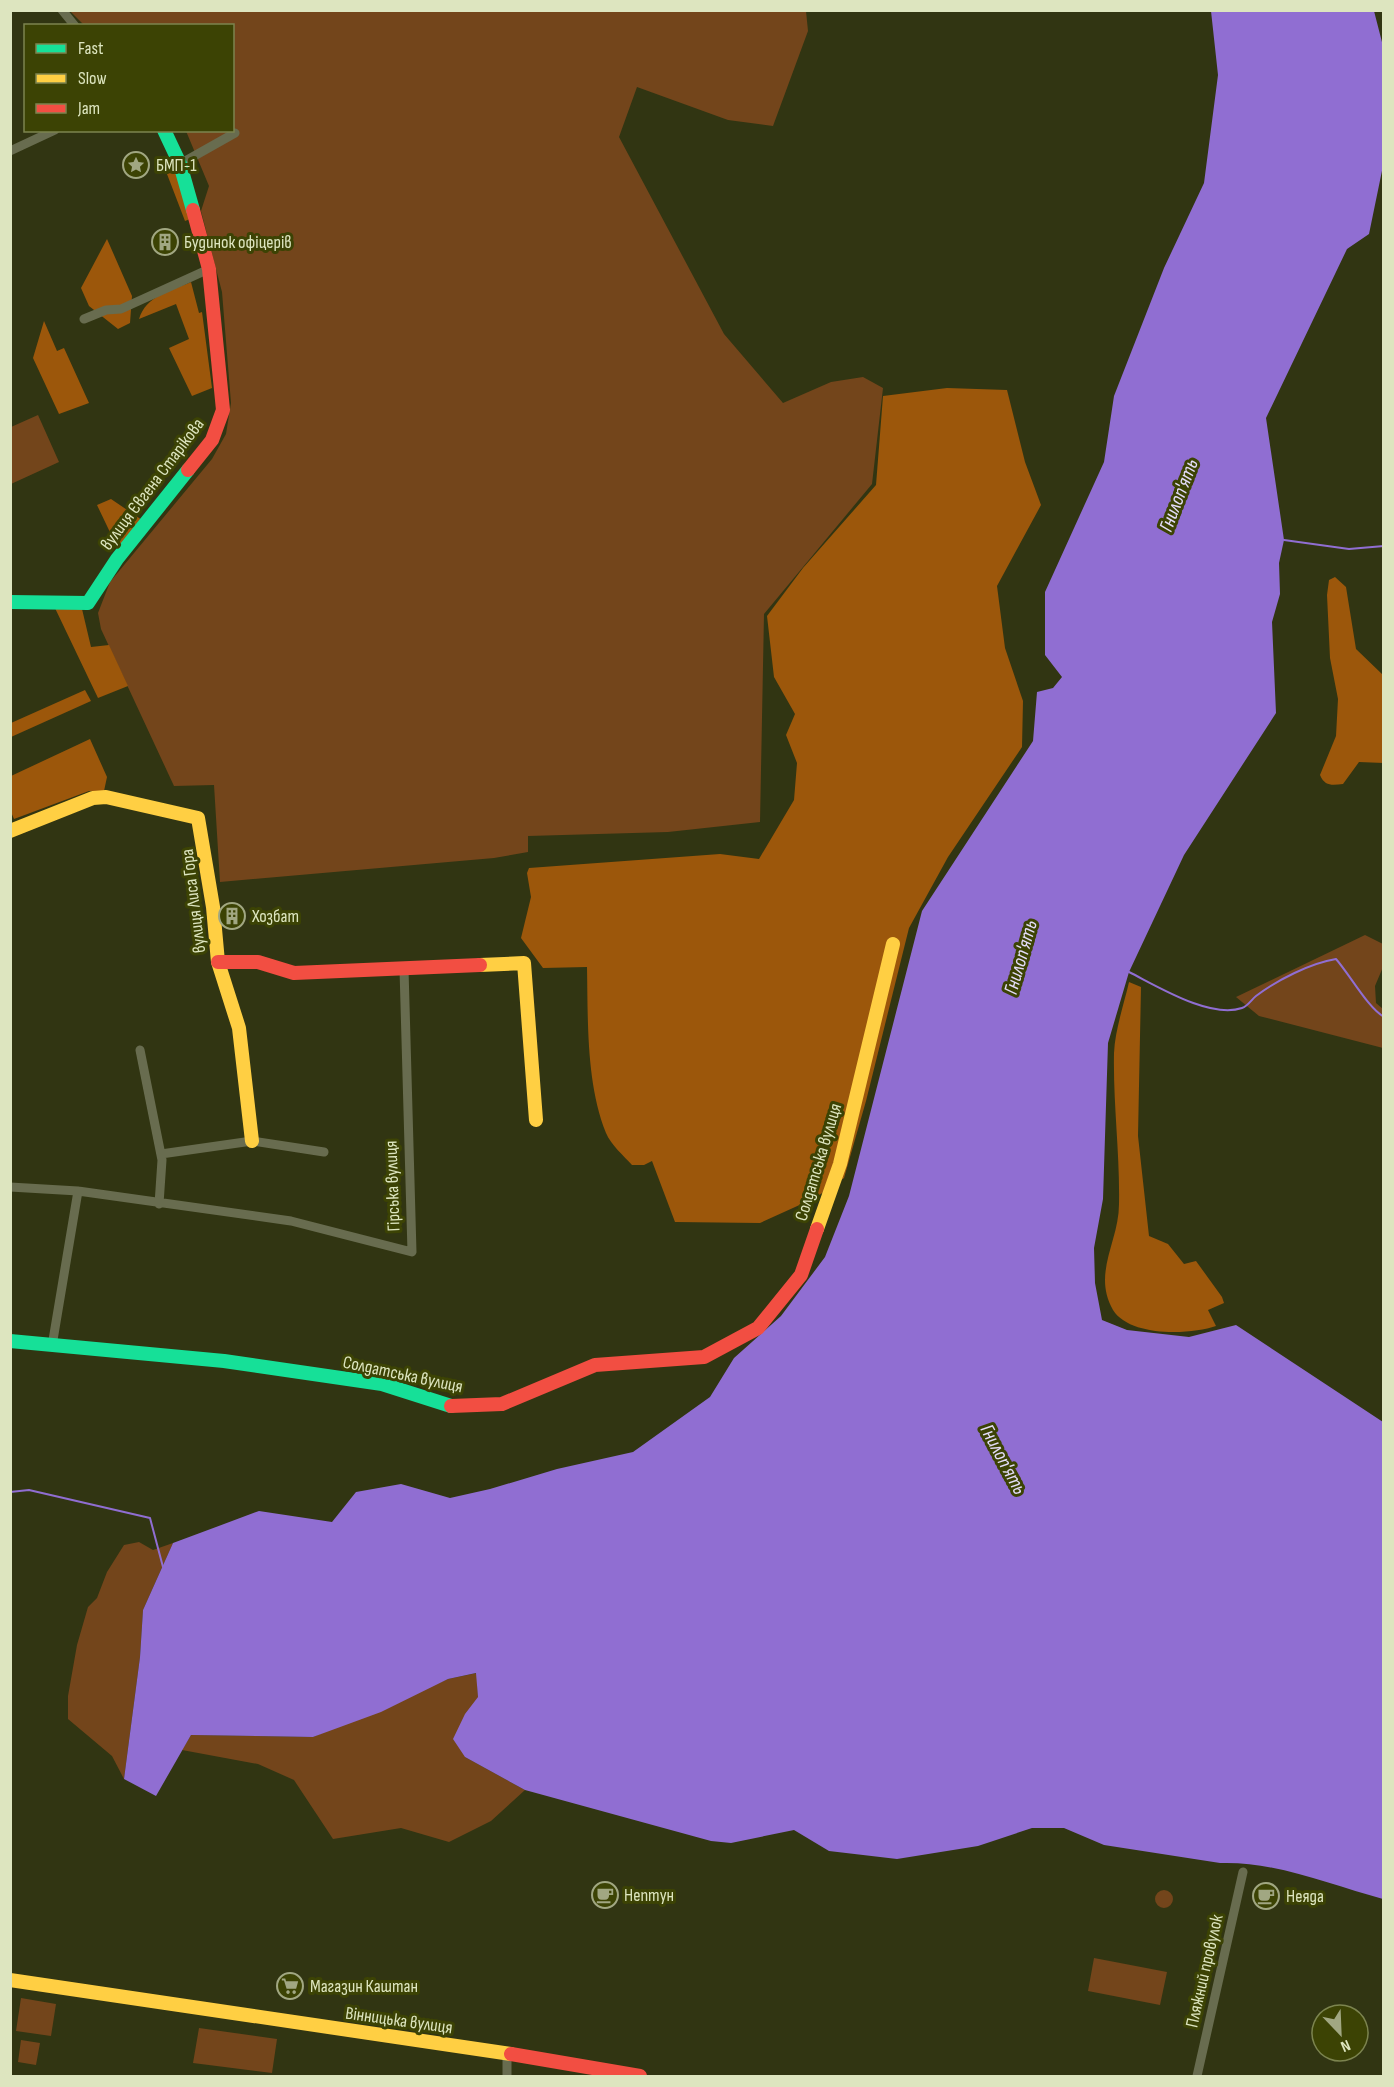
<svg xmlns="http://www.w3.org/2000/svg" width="1394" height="2087" font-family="'Sofia Sans Condensed',sans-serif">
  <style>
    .green { fill: #73451b }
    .forest { fill: #9c570b }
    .water { fill: #906ed2 }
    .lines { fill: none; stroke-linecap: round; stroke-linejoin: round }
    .stream { stroke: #906ed2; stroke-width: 2 }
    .street { stroke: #686c4f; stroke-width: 9 }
    .fast { stroke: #16e098; stroke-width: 14 }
    .slow { stroke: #ffcf43; stroke-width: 14 }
    .jam { stroke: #f24e42; stroke-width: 14 }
    .labels { text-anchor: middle; stroke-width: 6; stroke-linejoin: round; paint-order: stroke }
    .poi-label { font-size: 18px; fill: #dde5bf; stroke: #3c4304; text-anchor: start }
    .street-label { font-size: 18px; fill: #dde5bf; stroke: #3c4304 }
    .water-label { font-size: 20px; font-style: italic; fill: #e4ddf9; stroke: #3c4304 }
  </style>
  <rect width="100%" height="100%" fill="#313512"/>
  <path class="green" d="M70 11H806L808 31 773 126 728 120 637 87 619 137 724 334 783 403 831 382 863 377 883 388 872 484 764 614 760 822 668 832 528 836V852L494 858 220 882 214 785 174 786 101 629 98 613 110 582 212 459 226 434 231 403 222 292 201 211 209 186 186 131 232 130V26L84 25Z
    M38 415 59 462 11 484V427Z
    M1365 935 1383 944V967L1375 986 1376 1003 1383 1009V1048L1259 1016 1236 997Z
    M139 1542 153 1550 173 1543 143 1610 140 1657 124 1779 112 1756 68 1719V1696L77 1645 88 1607 97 1598 107 1572 124 1545Z
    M477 1673 478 1697 465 1757 525 1790 491 1821 449 1842 401 1828 333 1839 294 1780 258 1764 182 1750 191 1735 313 1737 448 1679Z
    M1155 1899a9 9 0 1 1 18 0a9 9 0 1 1-18 0Z
    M1094 1958 1167 1972 1160 2005 1088 1991Z
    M21 1998 56 2004 51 2036 16 2031Z
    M199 2028 277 2039 272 2073 193 2063Z
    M21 2040 40 2043 36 2065 18 2062Z"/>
  <path class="forest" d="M177 171 190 219 185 221 167 174Z
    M107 239 132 296 130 323 118 329 89 306 81 288Z
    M191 282 199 313 202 312 212 388 192 396 169 348 189 339 176 304 139 319C146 296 170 291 191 282Z
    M44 321 57 351 64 348 89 403 59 414 33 358Z
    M947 388 1007 390 1025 462 1041 505 997 586 1005 648 1023 701 1022 747 948 857 909 928 866 1101 844 1178 815 1198 760 1223 675 1222 652 1161 644 1165H632C624 1156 611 1145 606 1133 586 1083 588 1020 587 967L543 968 521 938 531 897 527 873 529 868 720 854 759 859 794 800 797 763 786 735 795 714 774 677 767 616 803 568 876 485 883 396Z
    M111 499 142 520 118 549 97 505Z
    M1335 577 1346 587 1356 649 1383 675 1384 763 1359 762 1343 784C1333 785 1325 787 1320 775L1336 736 1338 699 1330 658 1327 595 1329 580Z
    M54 606 82 609 91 647 109 645 128 686 98 698Z
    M85 690 91 701 11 737V723Z
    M90 739 107 777 104 791H89L14 819 11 812V776Z
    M1129 982 1141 987 1138 1136 1149 1236 1168 1244 1184 1264 1196 1261 1222 1297 1224 1303 1208 1310 1216 1326C1190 1335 1130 1337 1113 1310 1092 1273 1119 1242 1119 1204 1120 1154 1113 1104 1114 1053 1115 1030 1124 1004 1129 982Z"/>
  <path class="water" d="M1211 11H1374L1383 46 1384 161 1369 234 1347 249 1266 418 1284 540 1279 563 1280 594 1272 622 1276 713 1184 855 1129 972 1108 1043 1103 1199 1094 1248 1095 1283 1102 1320 1127 1330 1189 1337 1236 1325 1383 1422V1899C1331 1885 1275 1861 1220 1863L1104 1845 1064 1828H1032L978 1846 897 1859 829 1851 794 1830 731 1843 711 1841 525 1790 465 1757 453 1739 465 1714 478 1697 476 1673 448 1679 381 1712 313 1737 191 1735 156 1796 124 1779 140 1657 143 1610 173 1543 259 1511 332 1522 356 1492 401 1484 450 1498 490 1489 557 1469 633 1452 710 1397 734 1358 781 1316 825 1257 849 1196 922 911 1033 741 1037 692 1053 688 1062 677 1045 655V592L1104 462 1114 396 1164 268 1204 183 1218 75Z"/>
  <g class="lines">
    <path class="stream" d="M1284 540 1349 549 1384 546
      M1129 972C1157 986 1210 1019 1242 1008 1248 1006 1252 999 1256 996 1277 980 1311 963 1336 959 1350 975 1368 1008 1384 1017
      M10 1492 29 1490 150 1518 163 1567"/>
    <path class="street" d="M62 10 75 26
      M10 151 55 130
      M180 164 235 133
      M84 319 106 310 121 309 209 269
      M140 1050 162 1160 159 1204
      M161 1154 252 1141 324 1152
      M10 1187 78 1191 291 1221 412 1252 404 969
      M52 1346 78 1191
      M507 2076V2053
      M1197 2076 1243 1872"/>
    <path class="fast" d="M164 130 180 164 193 210
      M10 602 88 603 117 559 188 470
      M10 1341 224 1361 382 1384 451 1406"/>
    <path class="slow" d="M10 831 93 798 106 797 198 818 213 907 218 962 239 1028 252 1141
      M480 965 524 963 536 1120
      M817 1229 840 1164 893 944
      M10 1980 511 2054"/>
    <path class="jam" d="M188 470 212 440 223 410 209 269 193 210
      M218 962H258L294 973 480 965
      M451 1406 502 1404 595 1365 704 1357 758 1328 801 1275 817 1229
      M511 2054 640 2076"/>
  </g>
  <defs>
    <symbol id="sight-ring" viewBox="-11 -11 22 22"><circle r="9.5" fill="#3c4304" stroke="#a1a782" stroke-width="1.5"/><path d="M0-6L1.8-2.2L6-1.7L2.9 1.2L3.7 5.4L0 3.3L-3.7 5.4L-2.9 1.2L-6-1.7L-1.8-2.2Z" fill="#a1a782"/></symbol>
    <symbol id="building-ring" viewBox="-11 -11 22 22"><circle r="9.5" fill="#3c4304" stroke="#a1a782" stroke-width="1.5"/><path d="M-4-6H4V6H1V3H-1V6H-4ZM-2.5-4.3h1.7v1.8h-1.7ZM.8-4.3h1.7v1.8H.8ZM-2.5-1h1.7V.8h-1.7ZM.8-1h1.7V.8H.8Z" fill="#a1a782"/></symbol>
    <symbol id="cafe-ring" viewBox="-11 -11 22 22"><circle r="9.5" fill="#3c4304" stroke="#a1a782" stroke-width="1.5"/><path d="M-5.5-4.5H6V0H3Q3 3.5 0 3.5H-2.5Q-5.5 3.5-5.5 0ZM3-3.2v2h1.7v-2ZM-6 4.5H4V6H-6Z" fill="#a1a782"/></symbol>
    <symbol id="supermarket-ring" viewBox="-11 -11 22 22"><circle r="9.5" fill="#3c4304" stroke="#a1a782" stroke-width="1.5"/><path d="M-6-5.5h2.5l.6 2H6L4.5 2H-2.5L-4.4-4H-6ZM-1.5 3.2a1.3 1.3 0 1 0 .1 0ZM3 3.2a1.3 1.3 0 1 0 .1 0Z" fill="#a1a782"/></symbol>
  </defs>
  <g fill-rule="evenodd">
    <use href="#sight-ring" x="121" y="150" width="30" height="30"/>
    <use href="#building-ring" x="150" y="227" width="30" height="30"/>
    <use href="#building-ring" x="217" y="901" width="30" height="30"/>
    <use href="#cafe-ring" x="590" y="1880" width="30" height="30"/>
    <use href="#cafe-ring" x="1251" y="1881" width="30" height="30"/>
    <use href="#supermarket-ring" x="275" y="1971" width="30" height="30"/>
  </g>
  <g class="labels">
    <g class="poi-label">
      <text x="156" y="171">БМП-1</text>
      <text x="184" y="248">Будинок офіцерів</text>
      <text x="252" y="922">Хозбат</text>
      <text x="624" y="1901">Нептун</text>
      <text x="1286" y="1902">Неяда</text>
      <text x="310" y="1992">Магазин Каштан</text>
    </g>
    <g class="street-label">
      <text transform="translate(152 484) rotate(-53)" y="6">вулиця Євгена Старікова</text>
      <text transform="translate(193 901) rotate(-97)" y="6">вулиця Лиса Гора</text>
      <text transform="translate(818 1162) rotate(-73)" y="6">Солдатська вулиця</text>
      <text transform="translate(392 1186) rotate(-92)" y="6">Гірська вулиця</text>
      <text transform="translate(403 1374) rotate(12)" y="6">Солдатська вулиця</text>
      <text transform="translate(1204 1971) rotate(-77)" y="6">Пляжний провулок</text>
      <text transform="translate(399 2020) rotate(8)" y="6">Вінницька вулиця</text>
    </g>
    <g class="water-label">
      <text transform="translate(1178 495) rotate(-69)" y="7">Гнилоп'ять</text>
      <text transform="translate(1020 957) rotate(-74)" y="7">Гнилоп'ять</text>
      <text transform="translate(1004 1459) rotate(62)" y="7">Гнилоп'ять</text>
    </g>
  </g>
  <rect width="1394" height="2087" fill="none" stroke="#dde5bf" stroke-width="24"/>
  <rect x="24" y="24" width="210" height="108" fill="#3c4304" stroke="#7c844f" stroke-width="1.5"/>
  <rect x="36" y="44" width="30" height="9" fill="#16e098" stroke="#7c844f" stroke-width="1.5"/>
  <text x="78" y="54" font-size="18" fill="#dde5bf">Fast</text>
  <rect x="36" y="74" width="30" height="9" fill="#ffcf43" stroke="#7c844f" stroke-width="1.5"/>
  <text x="78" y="84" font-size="18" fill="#dde5bf">Slow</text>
  <rect x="36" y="104" width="30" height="9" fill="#f24e42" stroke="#7c844f" stroke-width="1.5"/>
  <text x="78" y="114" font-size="18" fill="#dde5bf">Jam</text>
  <g transform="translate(1340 2033) rotate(157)"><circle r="28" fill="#3c4304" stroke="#7c844f" stroke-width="1.5"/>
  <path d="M0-4.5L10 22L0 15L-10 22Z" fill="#a1a782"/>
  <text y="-9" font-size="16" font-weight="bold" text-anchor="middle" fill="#dde5bf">N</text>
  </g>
</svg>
